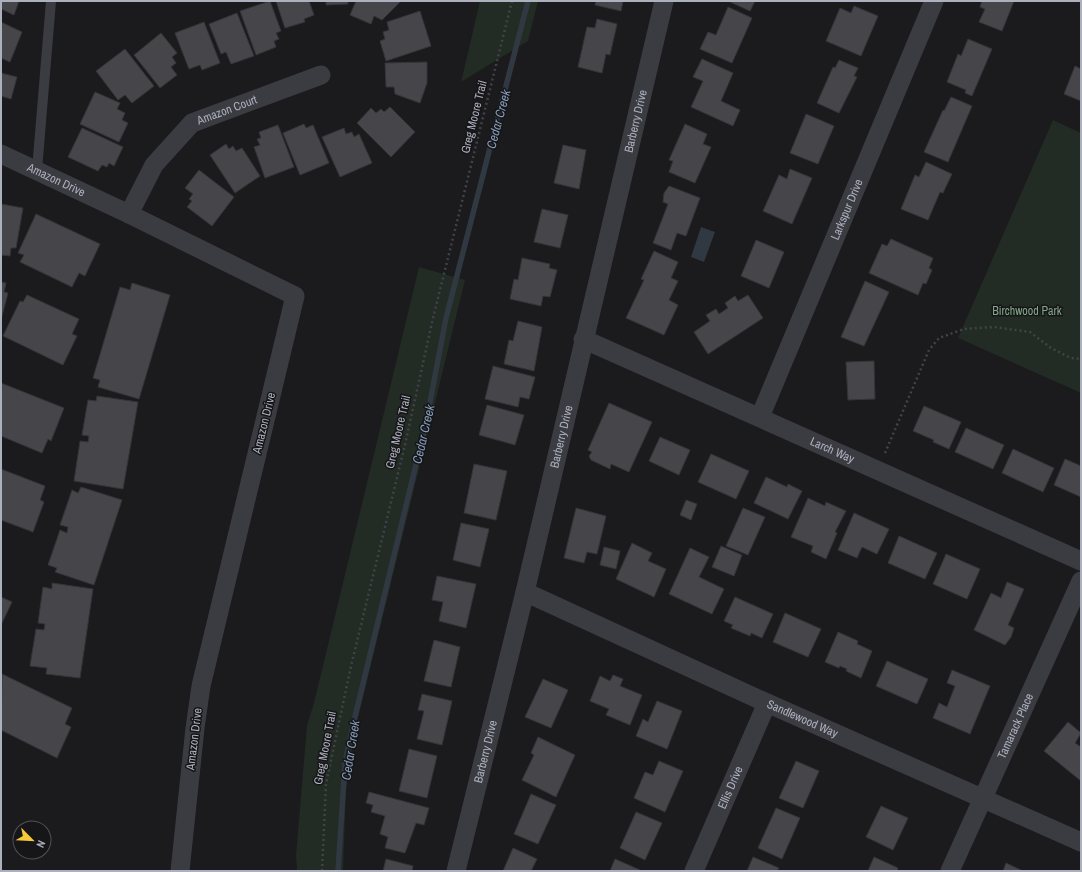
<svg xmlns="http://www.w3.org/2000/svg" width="1082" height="872" font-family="'Archivo Narrow',sans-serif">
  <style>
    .green { fill: #222b24 }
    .water { fill: #303842 }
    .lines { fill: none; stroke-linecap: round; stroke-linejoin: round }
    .stream { stroke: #303842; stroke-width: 5.5 }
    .building { fill: #45454a; stroke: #353439 }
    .path { stroke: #414349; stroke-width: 2.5; stroke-dasharray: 2 3; stroke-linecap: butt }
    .service { stroke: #3b3c42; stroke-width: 10 }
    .minor { stroke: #3b3c42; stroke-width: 19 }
    .labels { text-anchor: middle; stroke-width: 3; stroke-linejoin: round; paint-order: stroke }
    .street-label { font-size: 12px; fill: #adb0bd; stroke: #161518 }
    .park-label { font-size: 12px; fill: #84a889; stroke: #161518 }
    .water-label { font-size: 13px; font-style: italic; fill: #849bb8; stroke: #161518 }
  </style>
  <rect width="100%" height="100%" fill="#1b1a1d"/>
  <path class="green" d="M480 1H538L528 41 461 82Z
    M1053 120 1081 133V393L958 338Z
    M419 267 465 280 357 722 346 789 343 871H294L297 870 296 855 307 725 314 703Z"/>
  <path class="water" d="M701 227 715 232 704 262 691 257Z"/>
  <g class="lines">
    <path class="stream" d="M338 871 345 763 353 725 426 423 446 318 528 1"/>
  </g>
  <path class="building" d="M1 1H19L14 15 1 9Z
    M270 1 281 31 276 33 279 39 274 41 276 47 256 55 240 11Z
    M276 1H309L314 15 304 19 305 22 285 28Z
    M326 1H348V4L326 5Z
    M356 1H401L382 20 374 16 371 24 350 15Z
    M596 1H623L621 11 595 5Z
    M728 1H755L750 11Z
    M982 1H1014L1002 31 979 22 985 9 980 7Z
    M854 6 878 16 861 56 826 41 840 8 851 13Z
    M728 7 752 18 732 63 700 49 708 32 716 35Z
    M420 11 431 46 386 61 380 41 385 39 383 32 389 30 387 22Z
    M237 13 254 56 231 64 226 52 221 54 209 24Z
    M597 19 617 24 610 55 606 54 602 73 578 67 587 27 595 28Z
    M1 22 22 32 10 62 1 58Z
    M204 22 220 63 202 70 200 65 189 69 175 33Z
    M161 33 177 53 172 57 176 63 171 67 177 75 160 88 134 55Z
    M968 39 992 49 972 96 965 93 966 90 947 82 958 54 961 56Z
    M125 49 154 86 132 103 125 95 118 100 96 71Z
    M702 59 733 73 721 101 740 110 733 126 691 107 703 81 693 77Z
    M839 60 858 68 854 76 857 77 839 113 817 103 833 67 835 68Z
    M427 62V83L420 103 395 94 394 87H386L385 63Z
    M1075 66 1081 69V101L1064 94Z
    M1 73 17 77 11 99 1 96Z
    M95 92 120 103 117 109 125 113 122 120 128 123 119 142 80 124Z
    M951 97 972 106 948 162 924 152 943 110 944 111Z
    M390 107 415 132 391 157 357 123 371 108 376 113 381 109 384 112Z
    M806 114 834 126 818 164 790 153Z
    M304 124 306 128 313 125 329 163 300 175 283 133Z
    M685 124 707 134 703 144 711 147 695 183 669 172 673 161 669 160Z
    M278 125 294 167 265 178 254 147 260 145 257 139 261 138 259 132Z
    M82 128 123 147 114 166 109 163 107 167 102 165 98 171 68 157Z
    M344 128 346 134 352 132 354 137 359 134 372 163 340 177 322 137Z
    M226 144 229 149 233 146 236 151 242 148 260 176 235 193 210 155Z
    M563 145 586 150 579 189 554 183Z
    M926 162 952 174 943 193 940 192 928 220 901 209 915 175 919 177Z
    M790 169 812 178 792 224 763 211 779 175 787 179Z
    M199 170 234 197 212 226 187 207 192 201 189 199 193 194 185 188Z
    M669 186 700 198 686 236 677 233 671 250 653 243 668 204 663 202 664 193Z
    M1 204 23 208 16 248H11L10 256 1 255Z
    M542 209 568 215 560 248 534 242Z
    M36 214 100 244 85 276 79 273 72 287 20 262 24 255 18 253Z
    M891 239 933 258 929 268 932 270 926 284 923 283 918 295 869 273 882 244 887 246Z
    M756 240 784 252 769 288 741 276Z
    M654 251 678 262 671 278 678 281 669 300 678 305 664 335 626 318 644 280 641 279Z
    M522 258 550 264 549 268 557 270 550 297 543 296 541 306 510 299 514 279 518 280Z
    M865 281 889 292 864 346 841 337Z
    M1 282 6 283 4 292 8 293 1 320Z
    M132 283 170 295 139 399 98 387 100 380 93 378 120 287 130 290Z
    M27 295 79 319 72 334 77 336 63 365 3 336 20 301 23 302Z
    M748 295 763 318 708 354 694 332 710 321 706 315 716 309 719 314 728 308 725 303 735 296 738 301Z
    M518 321 542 327 534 371 504 364 509 340 513 341Z
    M874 361 875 399 848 400 846 362Z
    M493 366 535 377 529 399 520 397 518 407 485 399Z
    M1 383 64 408 51 441 48 439 42 453 1 436Z
    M97 396 138 402 123 489 74 481 80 441 88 442 89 436 82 435 88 400 96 401Z
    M609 403 652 422 629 472 611 464 610 469 591 460 589 456 592 452 588 450Z
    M487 405 524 415 515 445 479 435Z
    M924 406 961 422 949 449 933 442 934 440 913 431Z
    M966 428 1004 445 993 469 955 452Z
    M660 437 690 450 679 475 649 461Z
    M1013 449 1054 468 1043 492 1002 473Z
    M711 454 749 471 736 499 698 482Z
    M1065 459 1081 466V497L1054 485Z
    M474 464 507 471 496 520 464 513Z
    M1 469 45 486 40 500 44 502 33 532 1 520Z
    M766 477 787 487 788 484 802 491 788 519 754 503Z
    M81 487 122 500 94 585 55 572 57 568 48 565 60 530 67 533 68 527 60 525 72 490 78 493Z
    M808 498 825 506 826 502 846 511 835 532 837 533 826 559 811 552 813 546 791 537Z
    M686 500 697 504 691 520 680 515Z
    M576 508 606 516 597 554 587 552 584 563 564 558Z
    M743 508 765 517 748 555 726 546Z
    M854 513 889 529 877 554 862 547 857 558 838 550Z
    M461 523 489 529 480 567 453 560Z
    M899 536 937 553 925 579 888 563Z
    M632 543 652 553 648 561 666 569 654 597 616 579Z
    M721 546 742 555 734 576 712 567Z
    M604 547 620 551 616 569 600 565Z
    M690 548 709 557 699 577 724 589 712 614 669 594Z
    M946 554 980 569 967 599 933 584Z
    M437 576 476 584 466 628 439 621 443 602 432 600Z
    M1007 582 1024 589 1008 625 1014 628 1011 637 1005 645 974 630 991 593 1001 598Z
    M52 583 93 589 80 678 46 674 47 668 30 666 36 629 44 630 45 624 38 623 43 587 52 589Z
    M1 597 12 602 1 625Z
    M735 597 773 614 762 638 751 633 750 636 731 628 733 625 724 621Z
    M785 613 821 629 808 657 773 642Z
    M838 632 858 641 857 644 872 651 861 678 846 671 847 669 840 666 839 668 825 662Z
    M434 640 460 647 451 687 424 681Z
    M887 661 928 679 917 704 876 686Z
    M952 670 990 686 970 734 933 718 939 703 947 707 955 686 947 683Z
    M2 674 72 708 65 724 71 727 57 758 1 730Z
    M613 675 623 679 620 686 642 695 630 725 606 715 609 709 590 701 600 676 610 681Z
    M543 679 568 690 551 728 525 717Z
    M422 694 452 701 442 745 417 739 424 711 418 710Z
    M657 701 682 711 667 749 636 736 643 719 648 722Z
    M1068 722 1081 733 1075 743 1081 747V781L1044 751Z
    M538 737 575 755 556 797 522 780 534 755 531 753Z
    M409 749 437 756 427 798 399 791Z
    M659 761 683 771 665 812 634 798 645 772 653 775Z
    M796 761 819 771 803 808 779 798Z
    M369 792 429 808 424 825 416 823 405 853 385 848 388 837 380 834 385 816 371 812 373 805 366 803Z
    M531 794 556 805 538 844 514 834Z
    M881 806 908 818 893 850 866 837Z
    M776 808 800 818 782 859 758 848Z
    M636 812 662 823 645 860 620 848Z
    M513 848 537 859 531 871H503Z
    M753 857 779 868 777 871H747Z
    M874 857 898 868 897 871H868Z
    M386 859 413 866 412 871H383Z
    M615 859 640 870 639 871H610Z
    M1006 863 1023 871H1003Z"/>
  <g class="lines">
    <path class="path" d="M885 453 929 350 939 338 964 329 994 327 1030 332 1051 348 1071 358 1081 359
      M322 871 326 784 351 666 404 449 433 318 512 1"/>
    <path class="service" d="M37 170 51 1"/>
    <g class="minor">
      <path id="s1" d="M1 154 129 214 295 296 201 686 195 728 180 871"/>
      <path id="s2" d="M129 214 154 165 192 123 321 75"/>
      <path id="s3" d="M583 339 1081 561"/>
      <path id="s4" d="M760 417 934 1"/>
      <path id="s5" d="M525 592 767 703 1081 842"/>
      <path id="s6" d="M456 871 525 592 664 1"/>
      <path id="s7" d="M694 871 767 703"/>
      <path id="s8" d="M950 871 1081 581"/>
    </g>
  </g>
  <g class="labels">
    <g class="street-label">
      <text dy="4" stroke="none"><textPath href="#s2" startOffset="149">Amazon Court</textPath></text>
      <text transform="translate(474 117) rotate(-76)" y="4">Greg Moore Trail</text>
      <text dy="4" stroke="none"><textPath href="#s6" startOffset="771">Barberry Drive</textPath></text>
      <text dy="4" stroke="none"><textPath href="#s1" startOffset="61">Amazon Drive</textPath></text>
      <text dy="4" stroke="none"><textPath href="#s4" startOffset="225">Larkspur Drive</textPath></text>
      <text transform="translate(264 423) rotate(-76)" y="4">Amazon Drive</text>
      <text transform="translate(398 432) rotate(-77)" y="4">Greg Moore Trail</text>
      <text dy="4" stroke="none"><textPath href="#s6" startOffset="447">Barberry Drive</textPath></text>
      <text dy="4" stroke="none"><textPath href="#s3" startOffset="273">Larch Way</textPath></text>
      <text dy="4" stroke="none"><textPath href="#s5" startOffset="305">Sandlewood Way</textPath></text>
      <text dy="4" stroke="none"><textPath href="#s8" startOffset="159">Tamarack Place</textPath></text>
      <text transform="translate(194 739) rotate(-83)" y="4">Amazon Drive</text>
      <text transform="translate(325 748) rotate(-79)" y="4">Greg Moore Trail</text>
      <text dy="4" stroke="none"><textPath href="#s6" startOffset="123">Barberry Drive</textPath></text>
      <text dy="4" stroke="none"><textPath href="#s7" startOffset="91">Ellis Drive</textPath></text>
    </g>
    <g class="park-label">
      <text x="1027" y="315">Birchwood Park</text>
    </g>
    <g class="water-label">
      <text transform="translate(498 119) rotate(-75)" y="5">Cedar Creek</text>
      <text transform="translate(423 434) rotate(-77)" y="5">Cedar Creek</text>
      <text transform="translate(350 750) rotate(-81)" y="5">Cedar Creek</text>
    </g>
  </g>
  <rect width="1082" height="872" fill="none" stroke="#adb0bd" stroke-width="4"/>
  <g transform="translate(32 840) rotate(114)"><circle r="19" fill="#161518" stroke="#52535a"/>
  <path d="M0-3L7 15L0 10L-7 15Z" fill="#f7c838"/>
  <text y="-6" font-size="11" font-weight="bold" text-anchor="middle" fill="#adb0bd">N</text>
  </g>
</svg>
